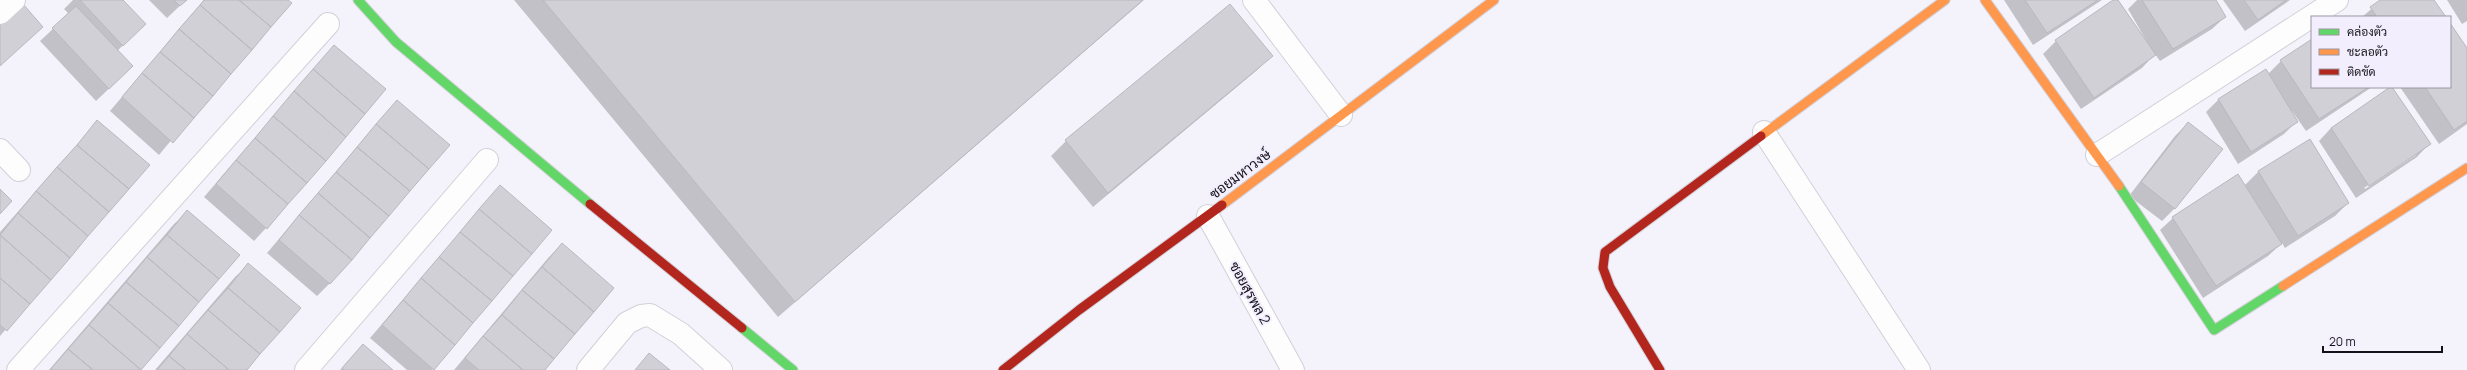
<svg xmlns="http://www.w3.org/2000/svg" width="2467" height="370" font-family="Manrope,Sarabun,sans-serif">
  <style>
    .shadow { fill: #0003; fill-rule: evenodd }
    .building { fill: #d1d0d7; stroke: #b9b8bf }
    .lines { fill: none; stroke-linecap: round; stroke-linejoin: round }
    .lane-casing { stroke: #d2d0d8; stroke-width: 24 }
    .street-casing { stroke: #d2d0d8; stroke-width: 24 }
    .fast-casing { stroke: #d2d0d8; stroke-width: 11 }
    .slow-casing { stroke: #d2d0d8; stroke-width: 11 }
    .jam-casing { stroke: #d2d0d8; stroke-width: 11 }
    .lane { stroke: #fdfdfe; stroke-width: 22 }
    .street { stroke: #fdfdfe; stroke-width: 22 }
    .fast { stroke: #63d668; stroke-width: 9 }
    .slow { stroke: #ff974d; stroke-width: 9 }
    .jam { stroke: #b3261e; stroke-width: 9 }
    .labels { text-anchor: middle; stroke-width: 4; stroke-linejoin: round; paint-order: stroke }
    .street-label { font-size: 14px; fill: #141118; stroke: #f3eefd }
  </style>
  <rect width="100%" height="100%" fill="#f4f2fa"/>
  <path class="shadow" d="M73 0H122L132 37 117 51 119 79 96 101 40 41 69 14 64 9Z
    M149 0H186L167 18Z
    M204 0H287L159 155 110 111Z
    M514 0H1144L778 317Z
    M2004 0H2102L2033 45Z
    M2115 0H2117L2146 43 2147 42 2128 9 2137 0H2215L2225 17 2212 29 2160 61 2155 54 2142 68 2081 109 2043 54 2056 41Z
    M2223 0H2290L2245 31Z
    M2382 0H2433L2445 17H2362Z
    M2447 0H2467V21L2462 24Z
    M2450 25 2467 50V124L2439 144 2400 87H2450Z
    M2312 41V87H2372L2306 131 2292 111 2291 112 2297 121 2284 134 2238 164 2206 112 2218 100 2268 74 2281 61Z
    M334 46 266 228 254 241 204 197Z
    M1271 56 1256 71 1093 207 1051 156 1066 141Z
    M385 114 330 283 317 296 267 253Z
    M97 122 148 165 0 336V232Z
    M2188 123 2175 208 2162 221 2129 196 2175 136Z
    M2331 128 2429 144 2417 157 2356 198 2319 141ZM2416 153V155L2365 189 2364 188Z
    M2309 140 2348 203 2335 216 2285 248 2282 243 2268 256 2203 298 2160 230 2173 218 2244 186 2258 172Z
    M500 187 551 230 432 370H407L370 338Z
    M187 212 139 370H49L174 224Z
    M562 244 543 370H454L549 257Z
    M248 265 246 370H155L235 277Z
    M363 345 392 370H340Z"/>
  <path class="building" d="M80 0H123L146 24 123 46Z
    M174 0H187L180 6Z
    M204 0H239L271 27 252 50 200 5Z
    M239 0H288L292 3 271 27Z
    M543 0H1143L795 302Z
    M2025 0H2098L2047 33Z
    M2113 0H2118L2156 55 2094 98 2055 40Z
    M2142 0H2216L2226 17 2173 49Z
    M2244 0H2286L2258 20Z
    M2380 0H2434L2446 17H2377L2370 7Z
    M23 4 43 27 0 66V25Z
    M1230 4 1273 56 1108 193 1065 140Z
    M200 5 252 50 231 74 179 29Z
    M76 6 133 66 109 89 52 28Z
    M2450 23 2467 48V121L2454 130 2425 87H2450Z
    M179 29 231 74 213 96 160 52Z
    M2312 39V87H2369L2319 119 2280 60Z
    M334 45 386 89 365 114 313 69Z
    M160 52 213 96 194 118 142 73Z
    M313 69 365 114 346 137 294 91Z
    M2266 69 2298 122 2251 152 2218 99Z
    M142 73 194 118 173 143 122 97Z
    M2390 87H2392L2431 144 2369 186 2331 128Z
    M294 91 346 137 326 161 273 116Z
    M397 100 450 145 429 169 376 124Z
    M273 116 326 161 307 183 255 138Z
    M97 120 150 165 129 189 77 145Z
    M2188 122 2223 149 2175 209 2141 182Z
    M376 124 429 169 410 191 357 147Z
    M255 138 307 183 288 204 236 160Z
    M2310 139 2349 203 2298 236 2258 171Z
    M77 145 129 189 109 212 57 167Z
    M357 147 410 191 389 216 336 172Z
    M236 160 288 204 267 229 216 184Z
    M57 167 109 212 88 236 36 191Z
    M336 172 389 216 370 238 318 193Z
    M2238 174 2282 244 2216 286 2172 217Z
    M500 185 552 230 532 254 479 209Z
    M0 189 12 201 0 214Z
    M36 191 88 236 70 258 18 213Z
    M318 193 370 238 352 260 299 215Z
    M479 209 532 254 513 276 460 232Z
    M187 210 240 255 219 279 167 235Z
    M18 213 70 258 51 280 0 235Z
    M299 215 352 260 330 284 279 240Z
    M460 232 513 276 492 301 439 257Z
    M0 235 51 280 30 304 0 278Z
    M167 235 219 279 199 302 147 257Z
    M562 243 614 288 594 312 542 267Z
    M147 257 199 302 179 326 126 282Z
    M439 257 492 301 473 323 421 278Z
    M248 263 301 308 280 332 228 288Z
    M542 267 594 312 575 334 522 290Z
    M0 278 30 304 7 331 0 325Z
    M421 278 473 323 455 345 403 300Z
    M126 282 179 326 160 348 108 303Z
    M228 288 280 332 260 354 208 310Z
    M522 290 575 334 554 359 502 315Z
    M403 300 455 345 434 370 382 325Z
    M108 303 160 348 141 370 89 325Z
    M208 310 260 354 247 370H229L187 334Z
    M502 315 554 359 545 370H523L483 336Z
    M89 325 141 370H93L68 349Z
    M187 334 229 370H186L169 356Z
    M483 336 523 370H479L465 358Z
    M363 344 393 370H344L342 368Z
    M68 349 93 370H50Z
    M649 353 670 370H635Z
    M169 356 186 370H157Z"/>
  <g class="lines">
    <defs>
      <path id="lane" d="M1254 0 1341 115"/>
      <path id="street" d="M0 13 14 0
        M1764 132 1919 370
        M0 150 19 170
        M2097 155 2337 0
        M1208 216 1293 370
        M18 370 328 24
        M306 370 487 160
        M588 370 627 323 641 316 650 315 681 334 721 370"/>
      <path id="fast" d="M358 0 396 42 590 204
        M2119 186 2214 330 2283 286
        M742 328 793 370"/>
      <path id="slow" d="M1985 0 2119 186
        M1761 136 1945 0
        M1222 205 1494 0
        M2283 286 2467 168"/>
      <path id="jam" d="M590 204 742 328
        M1003 370 1079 310 1222 205
        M1660 370 1610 287 1603 268 1605 252 1761 136"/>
    </defs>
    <use href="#lane" class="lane-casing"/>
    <use href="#street" class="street-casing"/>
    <use href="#fast" class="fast-casing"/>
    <use href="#slow" class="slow-casing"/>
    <use href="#jam" class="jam-casing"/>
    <use href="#lane" class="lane"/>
    <use href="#street" class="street"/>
    <use href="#fast" class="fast"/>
    <use href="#slow" class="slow"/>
    <use href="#jam" class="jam"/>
  </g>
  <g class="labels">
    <g class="street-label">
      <text transform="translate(1240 174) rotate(-37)" y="5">ซอยมหาวงษ์</text>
      <text transform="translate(1250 293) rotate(61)" y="5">ซอยสุรพล 2</text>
    </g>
  </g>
  <rect x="2311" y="16" width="140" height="72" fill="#f3eefd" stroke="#9a96a1"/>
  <rect x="2319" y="29" width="20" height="6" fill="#63d668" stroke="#9a96a1"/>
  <text x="2347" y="36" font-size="12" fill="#141118">คล่องตัว</text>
  <rect x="2319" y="49" width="20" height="6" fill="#ff974d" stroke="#9a96a1"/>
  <text x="2347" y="56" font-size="12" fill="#141118">ชะลอตัว</text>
  <rect x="2319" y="69" width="20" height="6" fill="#b3261e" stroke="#9a96a1"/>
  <text x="2347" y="76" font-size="12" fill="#141118">ติดขัด</text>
  <path d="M2323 346v6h119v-6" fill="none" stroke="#141118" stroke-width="2"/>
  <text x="2329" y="346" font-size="12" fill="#141118" stroke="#f3eefd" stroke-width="3" paint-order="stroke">20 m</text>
</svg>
